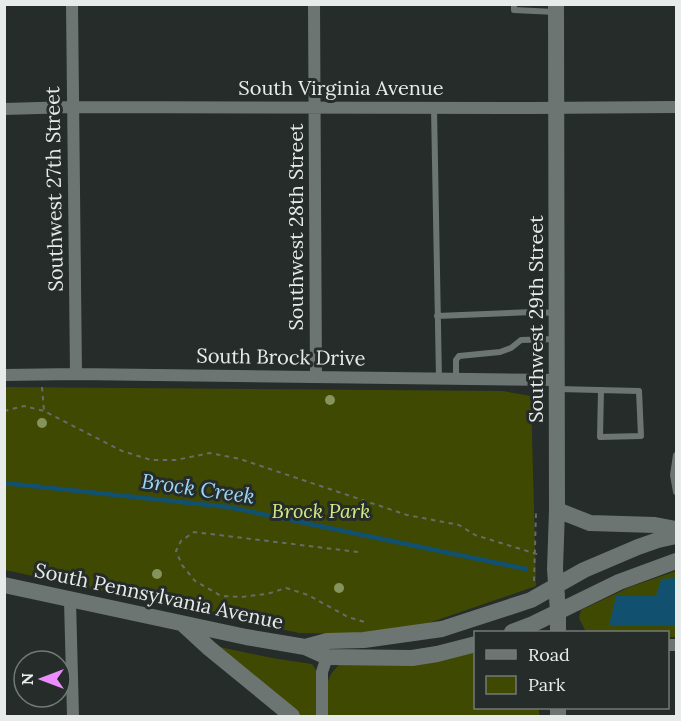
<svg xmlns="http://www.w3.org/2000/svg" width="681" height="721" font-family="Lora,serif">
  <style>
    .green { fill: #3f4902 }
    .water { fill: #11516f }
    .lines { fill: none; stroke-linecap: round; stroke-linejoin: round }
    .stream { stroke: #11516f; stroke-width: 4.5 }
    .path { stroke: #656c6a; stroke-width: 2; stroke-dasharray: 4.5 4.5; stroke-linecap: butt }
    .service { stroke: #6c7572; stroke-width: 6 }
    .minor { stroke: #6c7572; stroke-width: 12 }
    .secondary { stroke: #6c7572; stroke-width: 16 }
    .tree { fill: #85945c }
    .labels { text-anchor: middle; stroke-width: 6; stroke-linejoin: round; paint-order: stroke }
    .street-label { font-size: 20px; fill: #e7eceb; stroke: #252c2a }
    .park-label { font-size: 20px; font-style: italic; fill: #d4e984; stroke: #252c2a }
    .water-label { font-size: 21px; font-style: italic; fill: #9cd7f9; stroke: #252c2a }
  </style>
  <rect width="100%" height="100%" fill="#252c2a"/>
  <path class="green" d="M5 387 503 391 531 396 536 586 423 625 351 634 299 633 5 570Z
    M676 571V637H668V632H586L579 618 581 610 630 587Z
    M215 646 272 658 312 664 316 670V716H300L215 647Z
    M475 652 476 708H539V716H328C327 696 322 680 339 665Z"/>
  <path class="water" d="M676 578V626H609L616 596H656L661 579Z"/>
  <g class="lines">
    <path class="stream" d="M4 483 228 507 526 569"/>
    <path class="path" d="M42 387 44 411
      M4 411 24 406 44 411 122 451 151 460H176L210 453 240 459 407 515 459 525 475 535 540 555
      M358 552 194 532 181 541 176 551 182 565 195 581 221 596 241 597 267 594 286 588 308 595 348 617 368 623
      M534 581 536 513"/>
    <path class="service" d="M514 4V10L555 12
      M434 108 439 379
      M437 316 533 312 556 313
      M456 378V360L459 356 500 352 511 348 521 340 556 339
      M558 389 639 391 641 436 600 437 601 390
      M676 455 673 475 676 492"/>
    <path class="minor" d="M72 4 76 374
      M314 4 316 377
      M4 109 73 107 532 108 676 107
      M4 375 76 374 557 380
      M70 600 73 716
      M668 645H676
      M322 716V672L327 657"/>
    <path class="secondary" d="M556 4 557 510 555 569 558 612V632
      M557 510 590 523 655 525 676 529
      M4 585 246 637 305 647 327 657 412 658 437 654 476 644
      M183 624 209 648 292 716
      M512 632 533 624 619 582 676 561
      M305 647 327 641 364 640 442 629 531 600 584 570 638 547 658 540 676 536
      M558 708V716"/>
  </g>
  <g class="tree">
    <circle cx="330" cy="400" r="5"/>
    <circle cx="42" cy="423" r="5"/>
    <circle cx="157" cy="574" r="5"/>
    <circle cx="339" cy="588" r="5"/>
  </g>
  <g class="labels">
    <g class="street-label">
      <text x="341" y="95">South Virginia Avenue</text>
      <text transform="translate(54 189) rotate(-91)" y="7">Southwest 27th Street</text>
      <text transform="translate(296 227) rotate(-90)" y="7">Southwest 28th Street</text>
      <text transform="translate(536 319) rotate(-90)" y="7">Southwest 29th Street</text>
      <text transform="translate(281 357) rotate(1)" y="7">South Brock Drive</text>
      <text transform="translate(159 596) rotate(12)" y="7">South Pennsylvania Avenue</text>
    </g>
    <g class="park-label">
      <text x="321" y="518">Brock Park</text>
    </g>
    <g class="water-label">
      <text transform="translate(198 489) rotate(8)" y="7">Brock Creek</text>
    </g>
  </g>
  <rect width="681" height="721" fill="none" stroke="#e7eceb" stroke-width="12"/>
  <rect x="474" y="631" width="195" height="78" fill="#252c2a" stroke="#737977" stroke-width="1.5"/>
  <rect x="486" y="650" width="30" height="9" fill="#6c7572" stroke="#737977" stroke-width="1.5"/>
  <text x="528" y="661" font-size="18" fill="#e7eceb">Road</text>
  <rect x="486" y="676" width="30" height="18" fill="#3f4902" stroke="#737977" stroke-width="1.5"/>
  <text x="528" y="691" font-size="18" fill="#e7eceb">Park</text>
  <g transform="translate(42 679) rotate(270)"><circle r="28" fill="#252c2a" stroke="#737977" stroke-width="1.5"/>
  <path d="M0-4.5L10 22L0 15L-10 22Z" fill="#eb8dfc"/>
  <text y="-9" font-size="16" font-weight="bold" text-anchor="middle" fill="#e7eceb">N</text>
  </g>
</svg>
